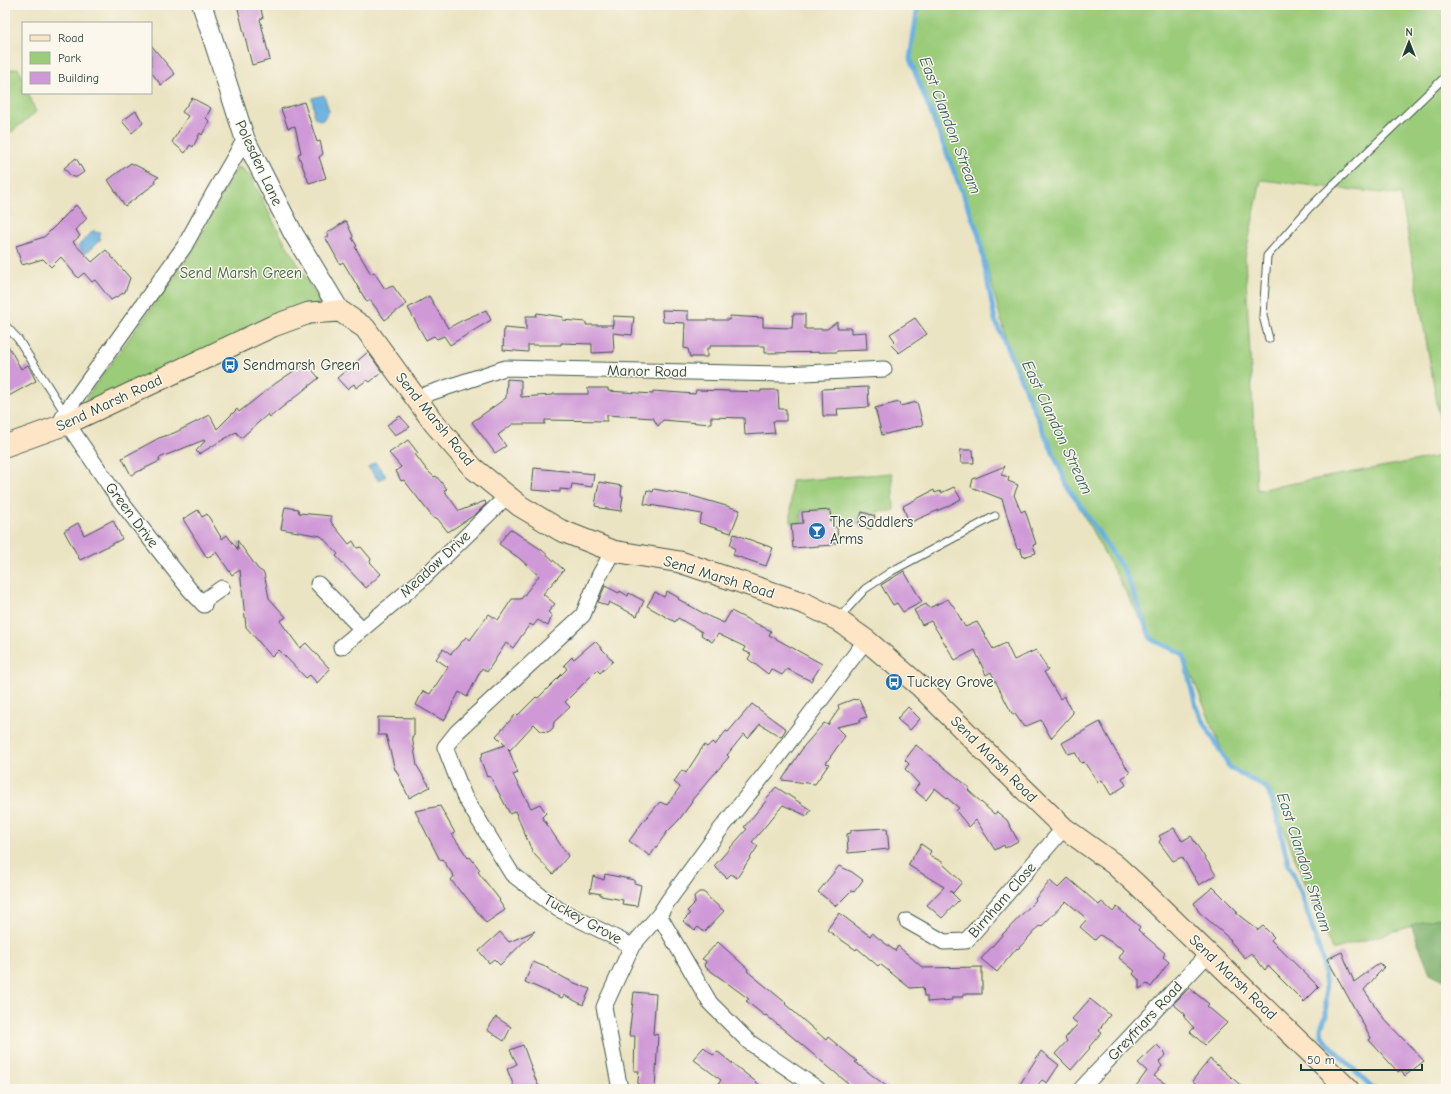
<svg xmlns="http://www.w3.org/2000/svg" width="1451" height="1094" font-family="'Comic Neue',sans-serif">
  <style>
    .green { fill: #9bcc7a; stroke: #5d8457; fill-rule: evenodd }
    .forest { fill: #7cb06a; stroke: #4e764f }
    .water { fill: #6ab1e1; stroke: #44778a }
    .lines { fill: none; stroke-linecap: round; stroke-linejoin: round }
    .stream { stroke: #6ab1e1; stroke-width: 5 }
    .building { fill: #cf99d7 }
    .service-casing { stroke: #3e5649; stroke-width: 9 }
    .minor-casing { stroke: #3e5649; stroke-width: 17 }
    .tertiary-casing { stroke: #3e5649; stroke-width: 21 }
    .secondary-casing { stroke: #3e5649; stroke-width: 23 }
    .service { stroke: #fff; stroke-width: 7 }
    .minor { stroke: #fff; stroke-width: 15 }
    .tertiary { stroke: #fff; stroke-width: 19 }
    .secondary { stroke: #fee5c5; stroke-width: 21 }
    .labels { text-anchor: middle; stroke-width: 3; stroke-linejoin: round; paint-order: stroke }
    .street-label { font-size: 15px; fill: #1f3d34; stroke: #fbf7ec }
    .park-label { font-size: 15px; fill: #3e6146; stroke: #fbf7ec }
    .poi-label { font-size: 15px; fill: #1f3d34; stroke: #fbf7ec; text-anchor: start }
    .water-label { font-size: 16px; font-style: italic; fill: #325a5f; stroke: #fbf7ec }
  </style>
  <rect width="100%" height="100%" fill="#fbf7ec"/>
  <filter id="ink" filterUnits="userSpaceOnUse"><feTurbulence type="fractalNoise" baseFrequency=".025" numOctaves="2"/><feDisplacementMap in="SourceGraphic" scale="8" xChannelSelector="R" yChannelSelector="G"/><feConvolveMatrix kernelMatrix="1 2 1 2 8 2 1 2 1" color-interpolation-filters="sRGB"/></filter>
  <filter id="wash" filterUnits="userSpaceOnUse"><feTurbulence type="fractalNoise" baseFrequency=".012" numOctaves="4" result="noise"/><feDisplacementMap in="SourceGraphic" scale="16" xChannelSelector="R" yChannelSelector="G"/><feGaussianBlur stdDeviation="0.9" result="paint"/><feColorMatrix in="noise" values="0 0 0 0 0 0 0 0 0 0 0 0 0 0 0 0 0 1.4 0 .05"/><feComposite in="paint" operator="in"/></filter>
  <g filter="url(#wash)">
    <rect width="100%" height="100%" fill="#ebe4c3"/>
    <path class="green" d="M918 5H1446V916L1332 950 1267 788 1229 767 1183 654 1151 638 1068 487 1010 355 979 235 910 59ZM1261 180 1401 195 1446 455 1257 490 1245 257Z
      M18 68 23 80V93H28L36 112 5 137V71Z
      M237 167 243 169 251 177 276 227 320 302 78 409 192 252Z
      M892 473 894 511 876 512 875 515 861 511 857 525 844 521H832L831 509 801 511 802 523H791V481Z"/>
    <path class="forest" d="M1446 916V981L1430 973 1411 925Z"/>
    <path class="water" d="M324 95 329 111 323 120C316 120 314 118 313 112L314 109 312 98Z
      M94 230 96 233 99 232 101 234 99 236 101 239 85 254 78 246Z
      M375 462 386 476 379 481 368 467Z"/>
    <g class="lines">
      <path class="stream" d="M918 5 910 59 979 235 995 320 1068 487 1125 572 1151 639 1183 654 1197 710 1230 768 1267 788 1276 812 1288 863 1301 892 1323 962 1326 988V1015L1321 1028 1322 1036 1331 1047 1374 1089"/>
    </g>
    <g id="blocks">
      <path class="building" d="M237 5H260L263 18 260 19 270 60 252 65Z
        M151 45 175 74 161 85 151 72Z
        M192 98 211 108 206 118 209 121 202 135 200 133 193 147 190 145 185 153 172 142 188 116 182 112Z
        M304 102 317 142 320 141 323 154 319 157 326 178 309 183 298 154 301 153 295 126 288 128 281 109Z
        M136 111 143 123 132 133 122 121Z
        M76 158 84 172 77 177H72L64 168Z
        M131 163 159 177 154 180 156 183 125 206 108 180Z
        M76 205 87 218 76 230 80 236 73 242 92 262 106 250 130 278 125 292 111 300 95 280 92 282 84 273 78 278 61 257 51 267 43 259 22 265 16 246 44 237Z
        M346 221 353 236 352 238 357 246 355 247 371 274 374 272 385 289 393 286 406 304 385 320 370 300 367 302 343 262 340 264 325 237 329 236 327 233Z
        M429 296 448 328 463 320 486 310 491 320 450 345 444 336 437 339 434 336 426 340 408 308Z
        M662 310 688 311V320H729L730 316 763 318V327L792 328 793 314H805V329H827L837 322V328H851V333L866 332 867 350 837 351V352L765 353V346H710V348H707V357H690L688 349 684 348 685 323 663 322Z
        M537 313 563 317 562 320 586 322V325H613V328V316L634 317 632 335 613 333 614 352 592 353V344L561 343V345H528V352L503 350 504 328 526 330V316H536Z
        M915 318 927 334 899 353 891 345 895 341 890 334Z
        M5 340 21 369 28 365 36 381 5 398Z
        M368 352 382 372 370 382 367 380 356 388 354 384 347 389 337 378Z
        M306 363 319 378 270 417 268 414 241 438 236 432 199 454 196 451 205 441 204 440 159 458 160 461 131 475 122 458 159 438 174 433 210 415 217 429 237 409 239 412 276 383Z
        M507 379 521 380V397L553 395V394H588V388H608V391L653 394V391L695 394 696 390 761 392V390H778L779 409H786V421H773L775 433 745 435 744 418 711 417V424L663 420 658 426 653 418 607 415V421L545 420V424H513L498 435 506 446 495 453 472 422 506 398Z
        M868 387 869 407 837 409 838 416H823L822 389Z
        M899 402 900 406 917 402 923 425 882 435 875 408Z
        M400 416 410 427 395 435 387 425Z
        M408 440 418 453 415 454 426 469 434 477 436 476 447 489 444 490 459 511 485 501 486 504 476 514 448 532 437 518 434 519 404 480 401 481 396 471 401 467 389 453Z
        M960 450H973L974 463H961Z
        M1005 466 1001 475 1009 477 1008 481 1018 485 1014 495 1021 512 1025 510 1036 544 1033 545 1036 553 1023 557 1020 548 1017 549 1002 499 971 487 973 479Z
        M534 468 594 474 592 487 572 484 571 490 560 489V492L532 490Z
        M599 482 622 486 621 496H623L621 511 600 508V507L595 506Z
        M954 487 961 499 948 506 909 523 903 506 934 490 935 493 940 491 941 493Z
        M654 489 692 496 740 510 731 533 699 523 702 514 644 504 647 490 653 492Z
        M285 507 298 509 299 513 331 516V522L349 544 353 541 357 548 361 547 371 559 370 562 381 574 366 588 336 556 338 554 321 536 281 529Z
        M198 510 202 517 207 514 222 539 227 535 238 550 237 540 258 569 264 573 269 598 286 617 280 621 300 648 306 643 330 669 317 683 310 675 306 678 279 650 272 657 246 627 240 570 232 575 216 552 207 558 183 519Z
        M830 510 831 522H833V527H837L838 543H833V545L793 548 791 524 803 523 802 512Z
        M862 512 875 516 871 529 858 526Z
        M113 520 122 539 80 560 64 531 78 523 84 535Z
        M510 529 542 550 564 570 543 594 555 604 548 612 552 616 548 626 538 620 533 626 530 624 513 648 506 643 487 672 482 668 467 697 459 692 444 721 416 705 423 691 430 694 448 667 436 659 443 649 451 654 466 637 470 640 489 614 498 620 512 599H521L539 576 519 558 499 544Z
        M734 534 773 548 766 566 733 555 735 549 730 545Z
        M904 571 922 602 903 612 897 603 893 605 881 585Z
        M605 586 619 593 620 591 628 596 629 593 644 601 637 616 609 602 607 606 598 602Z
        M667 591 679 598 678 599 710 617 724 623 731 611 771 631 769 635 822 664 811 681 787 669 782 675 771 669 768 674 748 659 751 654 744 651 745 647 718 634 712 642 701 635 702 632 678 618 675 622 647 606 655 592 664 597Z
        M948 599 952 605H953L965 627 977 622 993 649 1006 643 1014 660 1036 650 1048 670 1044 672 1060 699 1064 696 1073 713 1051 738 1041 720 1024 727 1015 714 1013 715 1007 704 991 672 986 675 975 650 955 660 931 621 922 625 914 610 926 604 929 608Z
        M595 641 613 661 600 673 597 670 565 702 570 707 554 722 553 728 551 730 548 732 541 731 534 724 510 750 508 748 518 773 513 775 531 808 540 804 546 813 542 817 568 856 553 874 533 853 515 811 510 814 490 776 487 777 480 758 483 756 482 753 505 745 496 736 516 714 518 715 536 697 538 698 567 669 564 665 572 657 574 659Z
        M854 699 855 700 859 699 867 717 860 719V722L836 727 845 736 826 763 829 764 815 784 782 780 804 746 824 723 828 725 839 709 838 705Z
        M752 704 786 729 781 737 760 724 748 738 744 734 727 755 729 757 691 801 692 802 678 821 667 832 650 856 629 841 642 823 660 802 667 805 680 787 674 782 682 770 686 773 704 745 707 747 712 742 715 745 726 731 728 732Z
        M908 707 920 719 910 730 897 719Z
        M378 717 414 718V736H412L417 766 430 787 409 798 396 770H395L386 735H378Z
        M1100 722 1115 750 1130 773 1122 778 1126 785 1111 795 1102 780 1098 782 1084 762 1081 763 1075 752 1068 754 1062 743Z
        M916 745 970 788 968 790 994 814 997 812 1007 820 1018 841 1005 848 1004 845 995 850 976 820 969 827 956 811 959 808 935 788 926 800 914 790 919 784 905 769 909 764 905 760Z
        M776 787 811 810 807 816 783 805 752 842 758 846 737 878 731 874 727 878 714 866 747 829 744 827 767 800 766 799Z
        M440 806 455 833 452 834 468 858 470 857 480 870 478 872 500 900 499 901 505 910 486 923 463 893 462 894 451 880 454 876 442 859 440 860 415 811Z
        M887 828 889 849 848 853 847 834 851 833V830Z
        M1174 828 1182 841 1191 836 1216 875 1199 885 1182 857 1173 861 1159 842 1161 839 1159 836Z
        M921 844 931 851 929 855 944 863 943 864 962 882 953 893 950 891 959 900 942 918 927 905 944 887 908 865Z
        M839 866 852 872 863 880 854 892 851 891 836 906 818 892Z
        M605 874 634 880V883L641 885 637 906 622 904 623 900 601 896V894L590 892 593 876 604 880Z
        M1068 878 1099 905 1102 902 1113 912 1117 907 1140 927 1138 930 1165 953 1163 957 1169 962 1151 987 1147 984 1139 989V980L1133 974 1135 971 1119 958 1124 950 1100 935 1095 940 1080 927 1087 919 1066 901 1041 927 1039 926 1018 949 1017 948 997 972 981 959 1003 934 1036 900 1035 899 1050 881 1058 888Z
        M1213 887 1238 912 1236 913 1258 930 1263 926 1274 937 1271 940 1319 987 1304 1002 1268 966 1265 970 1251 953 1245 958 1230 941 1231 940 1199 912 1194 903Z
        M699 892H703L707 895 709 898 724 911 704 932 698 927 695 930 683 921 690 914 687 911 695 903 694 896Z
        M839 913 870 936 872 933 895 951 898 946 923 968 982 967V994H963V997H952V1000L927 1002V996H924L923 987 910 988 880 964 878 966 857 948 856 950 827 930Z
        M535 931 500 965 494 959 489 963 479 951 500 932 509 942Z
        M718 942 748 969 747 971 786 1003 785 1004 826 1040 828 1037 857 1061 855 1062 890 1089H855L766 1015 765 1016 746 1001 749 999 704 966 706 961 702 959Z
        M1342 952 1354 982 1380 963 1384 967 1364 990 1385 1020 1424 1061 1405 1076 1401 1070 1398 1072 1369 1040 1371 1038 1327 959Z
        M533 962 548 968V969L572 982 590 989 583 1005 564 995 562 998 525 982Z
        M1189 988 1209 1004 1207 1006 1227 1023 1205 1045 1190 1032 1194 1028 1184 1017 1185 1014 1173 1004Z
        M634 992 656 994 653 1034 658 1035 655 1089H637L639 1071H634L635 1036H629Z
        M1090 999 1110 1015 1099 1030 1102 1032 1089 1047 1090 1048 1071 1070 1055 1054 1067 1041 1065 1038 1078 1024 1072 1019Z
        M496 1017 511 1027 504 1041 487 1030Z
        M523 1045 535 1078 540 1089H515L507 1069 517 1064 510 1050Z
        M1157 1045 1166 1054 1159 1062 1162 1066 1154 1076 1173 1089H1134L1147 1071 1138 1063Z
        M704 1047 713 1055 718 1052 765 1089H715L721 1080 693 1059Z
        M1041 1051 1059 1065 1047 1083 1042 1080 1034 1089H1017Z
        M1210 1059 1245 1089H1204L1192 1081Z"/>
    </g>
  </g>
  <g filter="url(#ink)">
    <use href="#blocks" fill-opacity="0" stroke="#3e5649" stroke-width="1"/>
    <g class="lines">
      <defs>
        <path id="service" d="M5 325 18 339 65 413
          M1269 339 1263 316 1267 256 1309 208 1446 76
          M839 618 865 589 892 571 995 516"/>
        <path id="minor" d="M415 398 505 368 785 374 884 369
          M66 424 73 432 118 498 190 590 204 605
          M58 427 65 413 184 247 212 196 245 139
          M613 551 599 576 583 615 457 732 445 747 464 796 512 874 558 909 632 946 659 915 668 901 720 830 771 766 866 640
          M318 584 362 629
          M202 602 222 588
          M341 647 420 581 506 497
          M659 915 710 1003 749 1042 818 1089
          M907 921 944 942 966 941 1064 828
          M620 1089 604 1007 632 946
          M1081 1089 1208 954"/>
        <path id="tertiary" d="M202 5 245 139 293 233 340 311"/>
        <path id="secondary" d="M5 446 66 424 273 326 309 313 340 311 365 328 434 423 473 468 520 506 560 530 613 551 680 562 806 604 838 620 866 640 921 687 995 761 1064 828 1114 864 1135 883 1348 1089"/>
      </defs>
      <use href="#service" class="service-casing"/>
      <use href="#minor" class="minor-casing"/>
      <use href="#tertiary" class="tertiary-casing"/>
      <use href="#secondary" class="secondary-casing"/>
      <use href="#service" class="service"/>
      <use href="#minor" class="minor"/>
      <use href="#tertiary" class="tertiary"/>
      <use href="#secondary" class="secondary"/>
    </g>
  </g>
  <defs>
    <symbol id="bus-disc" viewBox="-11 -11 22 22"><circle r="9.5" fill="#1f6fb2" stroke="#fbf7ec"/><path d="M-5-6H5V4H4V6H2V4H-2V6H-4V4H-5ZM-3.5-4V0h7V-4ZM-3.5 1.2v1.5H-2V1.2ZM2 1.2v1.5H3.5V1.2Z" fill="#fff"/></symbol>
    <symbol id="bar-disc" viewBox="-11 -11 22 22"><circle r="9.5" fill="#1f6fb2" stroke="#fbf7ec"/><path d="M-6-5H6L.8 .8V4.5H3.5V6h-7V4.5H-.8V.8Z" fill="#fff"/></symbol>
  </defs>
  <g fill-rule="evenodd">
    <use href="#bus-disc" x="220" y="355" width="20" height="20"/>
    <use href="#bar-disc" x="807" y="521" width="20" height="20"/>
    <use href="#bus-disc" x="884" y="672" width="20" height="20"/>
  </g>
  <g class="labels">
    <g class="street-label">
      <text transform="translate(259 163) rotate(65)" y="5">Polesden Lane</text>
      <text transform="translate(647 371) rotate(1)" y="5">Manor Road</text>
      <text transform="translate(109 403) rotate(-25)" y="5">Send Marsh Road</text>
      <text transform="translate(435 419) rotate(51)" y="5">Send Marsh Road</text>
      <text transform="translate(132 515) rotate(53)" y="5">Green Drive</text>
      <text transform="translate(435 564) rotate(-43)" y="5">Meadow Drive</text>
      <text transform="translate(719 577) rotate(17)" y="5">Send Marsh Road</text>
      <text transform="translate(994 759) rotate(45)" y="5">Send Marsh Road</text>
      <text transform="translate(1002 900) rotate(-49)" y="5">Birnham Close</text>
      <text transform="translate(583 919) rotate(29)" y="5">Tuckey Grove</text>
      <text transform="translate(1233 977) rotate(44)" y="5">Send Marsh Road</text>
      <text transform="translate(1145 1021) rotate(-47)" y="5">Greyfriars Road</text>
    </g>
    <g class="park-label">
      <text x="241" y="278">Send Marsh Green</text>
    </g>
    <g class="poi-label">
      <text x="243" y="370">Sendmarsh Green</text>
      <text x="830" y="527">The Saddlers<tspan x="830" dy="17">Arms</tspan></text>
      <text x="907" y="687">Tuckey Grove</text>
    </g>
    <g class="water-label">
      <text transform="translate(951 125) rotate(69)" y="6">East Clandon Stream</text>
      <text transform="translate(1058 427) rotate(65)" y="6">East Clandon Stream</text>
      <text transform="translate(1305 862) rotate(72)" y="6">East Clandon Stream</text>
    </g>
  </g>
  <rect width="1451" height="1094" fill="none" stroke="#fbf7ec" stroke-width="20"/>
  <rect x="22" y="22" width="130" height="72" fill="#fbf7ec" stroke="#a3ada2"/>
  <rect x="30" y="35" width="20" height="6" fill="#fee5c5" stroke="#a3ada2"/>
  <text x="58" y="42" font-size="12" fill="#1f3d34">Road</text>
  <rect x="30" y="52" width="20" height="12" fill="#9bcc7a" stroke="#a3ada2"/>
  <text x="58" y="62" font-size="12" fill="#1f3d34">Park</text>
  <rect x="30" y="72" width="20" height="12" fill="#cf99d7" stroke="#a3ada2"/>
  <text x="58" y="82" font-size="12" fill="#1f3d34">Building</text>
  <g transform="translate(1409 42)" stroke="#fbf7ec" stroke-width="3" paint-order="stroke">
  <path d="M0-3L7 15L0 10L-7 15Z" fill="#1f3d34"/>
  <text y="-6" font-size="11" font-weight="bold" text-anchor="middle" fill="#1f3d34">N</text>
  </g>
  <path d="M1301 1064v6h121v-6" fill="none" stroke="#1f3d34" stroke-width="2"/>
  <text x="1307" y="1064" font-size="12" fill="#1f3d34" stroke="#fbf7ec" stroke-width="3" paint-order="stroke">50 m</text>
</svg>
